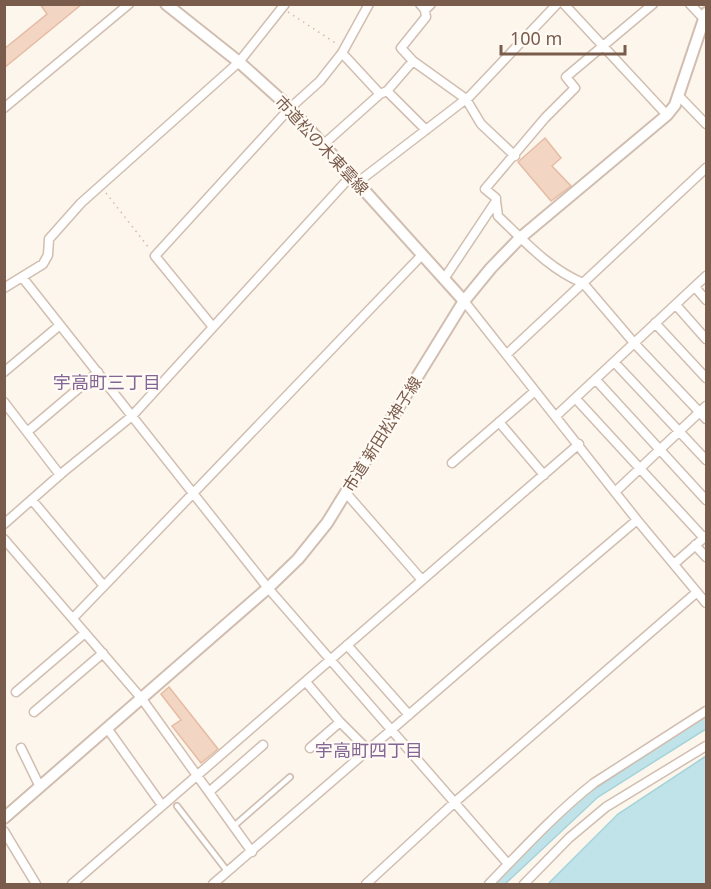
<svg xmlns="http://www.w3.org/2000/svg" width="711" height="889" font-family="'Noto Sans','Noto Sans JP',sans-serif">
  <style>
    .water { fill: #bfe3e8; stroke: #a5d3da; stroke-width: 1.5 }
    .building { fill: #f3d5c3; stroke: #e6bba3; stroke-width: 1.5 }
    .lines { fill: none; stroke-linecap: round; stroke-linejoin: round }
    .service-casing { stroke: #d1beb0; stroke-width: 8 }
    .minor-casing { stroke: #d1beb0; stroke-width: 11 }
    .tertiary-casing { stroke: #d1beb0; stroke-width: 14 }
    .path { stroke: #d9b8a5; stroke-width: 1.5; stroke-dasharray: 1.5 4.5; stroke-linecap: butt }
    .service { stroke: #fff; stroke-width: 4.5 }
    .minor { stroke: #fff; stroke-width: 8 }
    .tertiary { stroke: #fff; stroke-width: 10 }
    .labels { text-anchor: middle; stroke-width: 4.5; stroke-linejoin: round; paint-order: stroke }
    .street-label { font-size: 16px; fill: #7a5c4d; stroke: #fffaf3 }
    .neighbourhood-label { font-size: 18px; fill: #846695; stroke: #fffaf3 }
  </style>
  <rect width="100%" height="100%" fill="#fdf6ec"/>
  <path class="water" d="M706 716V729L598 797 505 884H494L550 825 588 793Z
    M706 756V884H548L618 814Z"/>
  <path class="building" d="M40 4H82L4 68V49L47 14Z
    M545 138 561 158 552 166 571 186 551 201 518 162Z
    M169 687 218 749 201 763 172 726 181 720 161 694Z"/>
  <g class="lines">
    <defs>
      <path id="service" d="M177 806 228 872
        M234 826 290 777"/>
      <path id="minor" d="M420 4 425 10 431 4
        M564 4 667 115
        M690 4 705 20
        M342 53 380 94 387 91 426 130
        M413 61 401 48 426 17 425 10
        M387 91 413 61 466 99 481 124 515 156
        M678 95 706 124
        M4 108 129 4
        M324 144 380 94
        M358 182 470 96 557 4
        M496 201 498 216 501 219C526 243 551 270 583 283L635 344 706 419
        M22 277 268 588 508 864
        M444 279 496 201V198L485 189 545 118 575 88 566 77 653 4
        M695 287 706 300
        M4 288 43 264 48 255 49 239 81 203 239 62 285 4
        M464 301 637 520 706 603
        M676 305 706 339
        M655 323 706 378
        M213 327 155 256 290 108 320 81 342 53 369 4
        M507 354 706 168
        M615 363 706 460
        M4 372 60 325
        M596 380 706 500
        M576 399 704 538
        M4 402 60 475
        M556 416 706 276
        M499 422 544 475
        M27 432 98 372
        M452 463 535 391
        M615 492 706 406
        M346 493 422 580
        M32 500 104 586 73 618
        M4 524 62 473 132 416 351 176
        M4 539 142 699 252 852
        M695 545 706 557
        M674 564 706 536
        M104 586 422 255
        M347 645 409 715
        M306 682 340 722 369 751
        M16 692 85 633
        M34 712 103 653
        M107 728 159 801
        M21 748 40 787
        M310 748 340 722
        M209 792 263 745
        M4 831 36 884
        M72 884 579 444
        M213 884 485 649 637 520
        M366 884 455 802 697 592
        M489 884C523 849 556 813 594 783L706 711
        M524 884 569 838 606 807 706 746"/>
      <path id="tertiary" d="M166 4 239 62 290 108 464 301
        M4 818 268 588 298 559 327 523 464 301 491 268 520 238 667 115 675 105 706 13"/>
    </defs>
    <use href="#service" class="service-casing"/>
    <use href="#minor" class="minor-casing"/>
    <use href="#tertiary" class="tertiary-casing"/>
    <path class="path" d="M288 12 337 44
      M106 193 149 248"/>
    <use href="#service" class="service"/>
    <use href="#minor" class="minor"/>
    <use href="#tertiary" class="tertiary"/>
  </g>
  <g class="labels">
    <g class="street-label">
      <text transform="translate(322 145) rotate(47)" y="6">市道松の木東雲線</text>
      <text transform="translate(382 434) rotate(-58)" y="6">市道 新田松神子線</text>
    </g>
    <g class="neighbourhood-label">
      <text x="107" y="389">宇高町三丁目</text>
      <text x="369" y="757">宇高町四丁目</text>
    </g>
  </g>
  <rect width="711" height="889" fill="none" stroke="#7a5c4d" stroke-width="12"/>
  <path d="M501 45v9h124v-9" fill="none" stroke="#7a5c4d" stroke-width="3"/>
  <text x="510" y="45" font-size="18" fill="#7a5c4d" stroke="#fffaf3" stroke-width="4.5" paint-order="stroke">100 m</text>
</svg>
